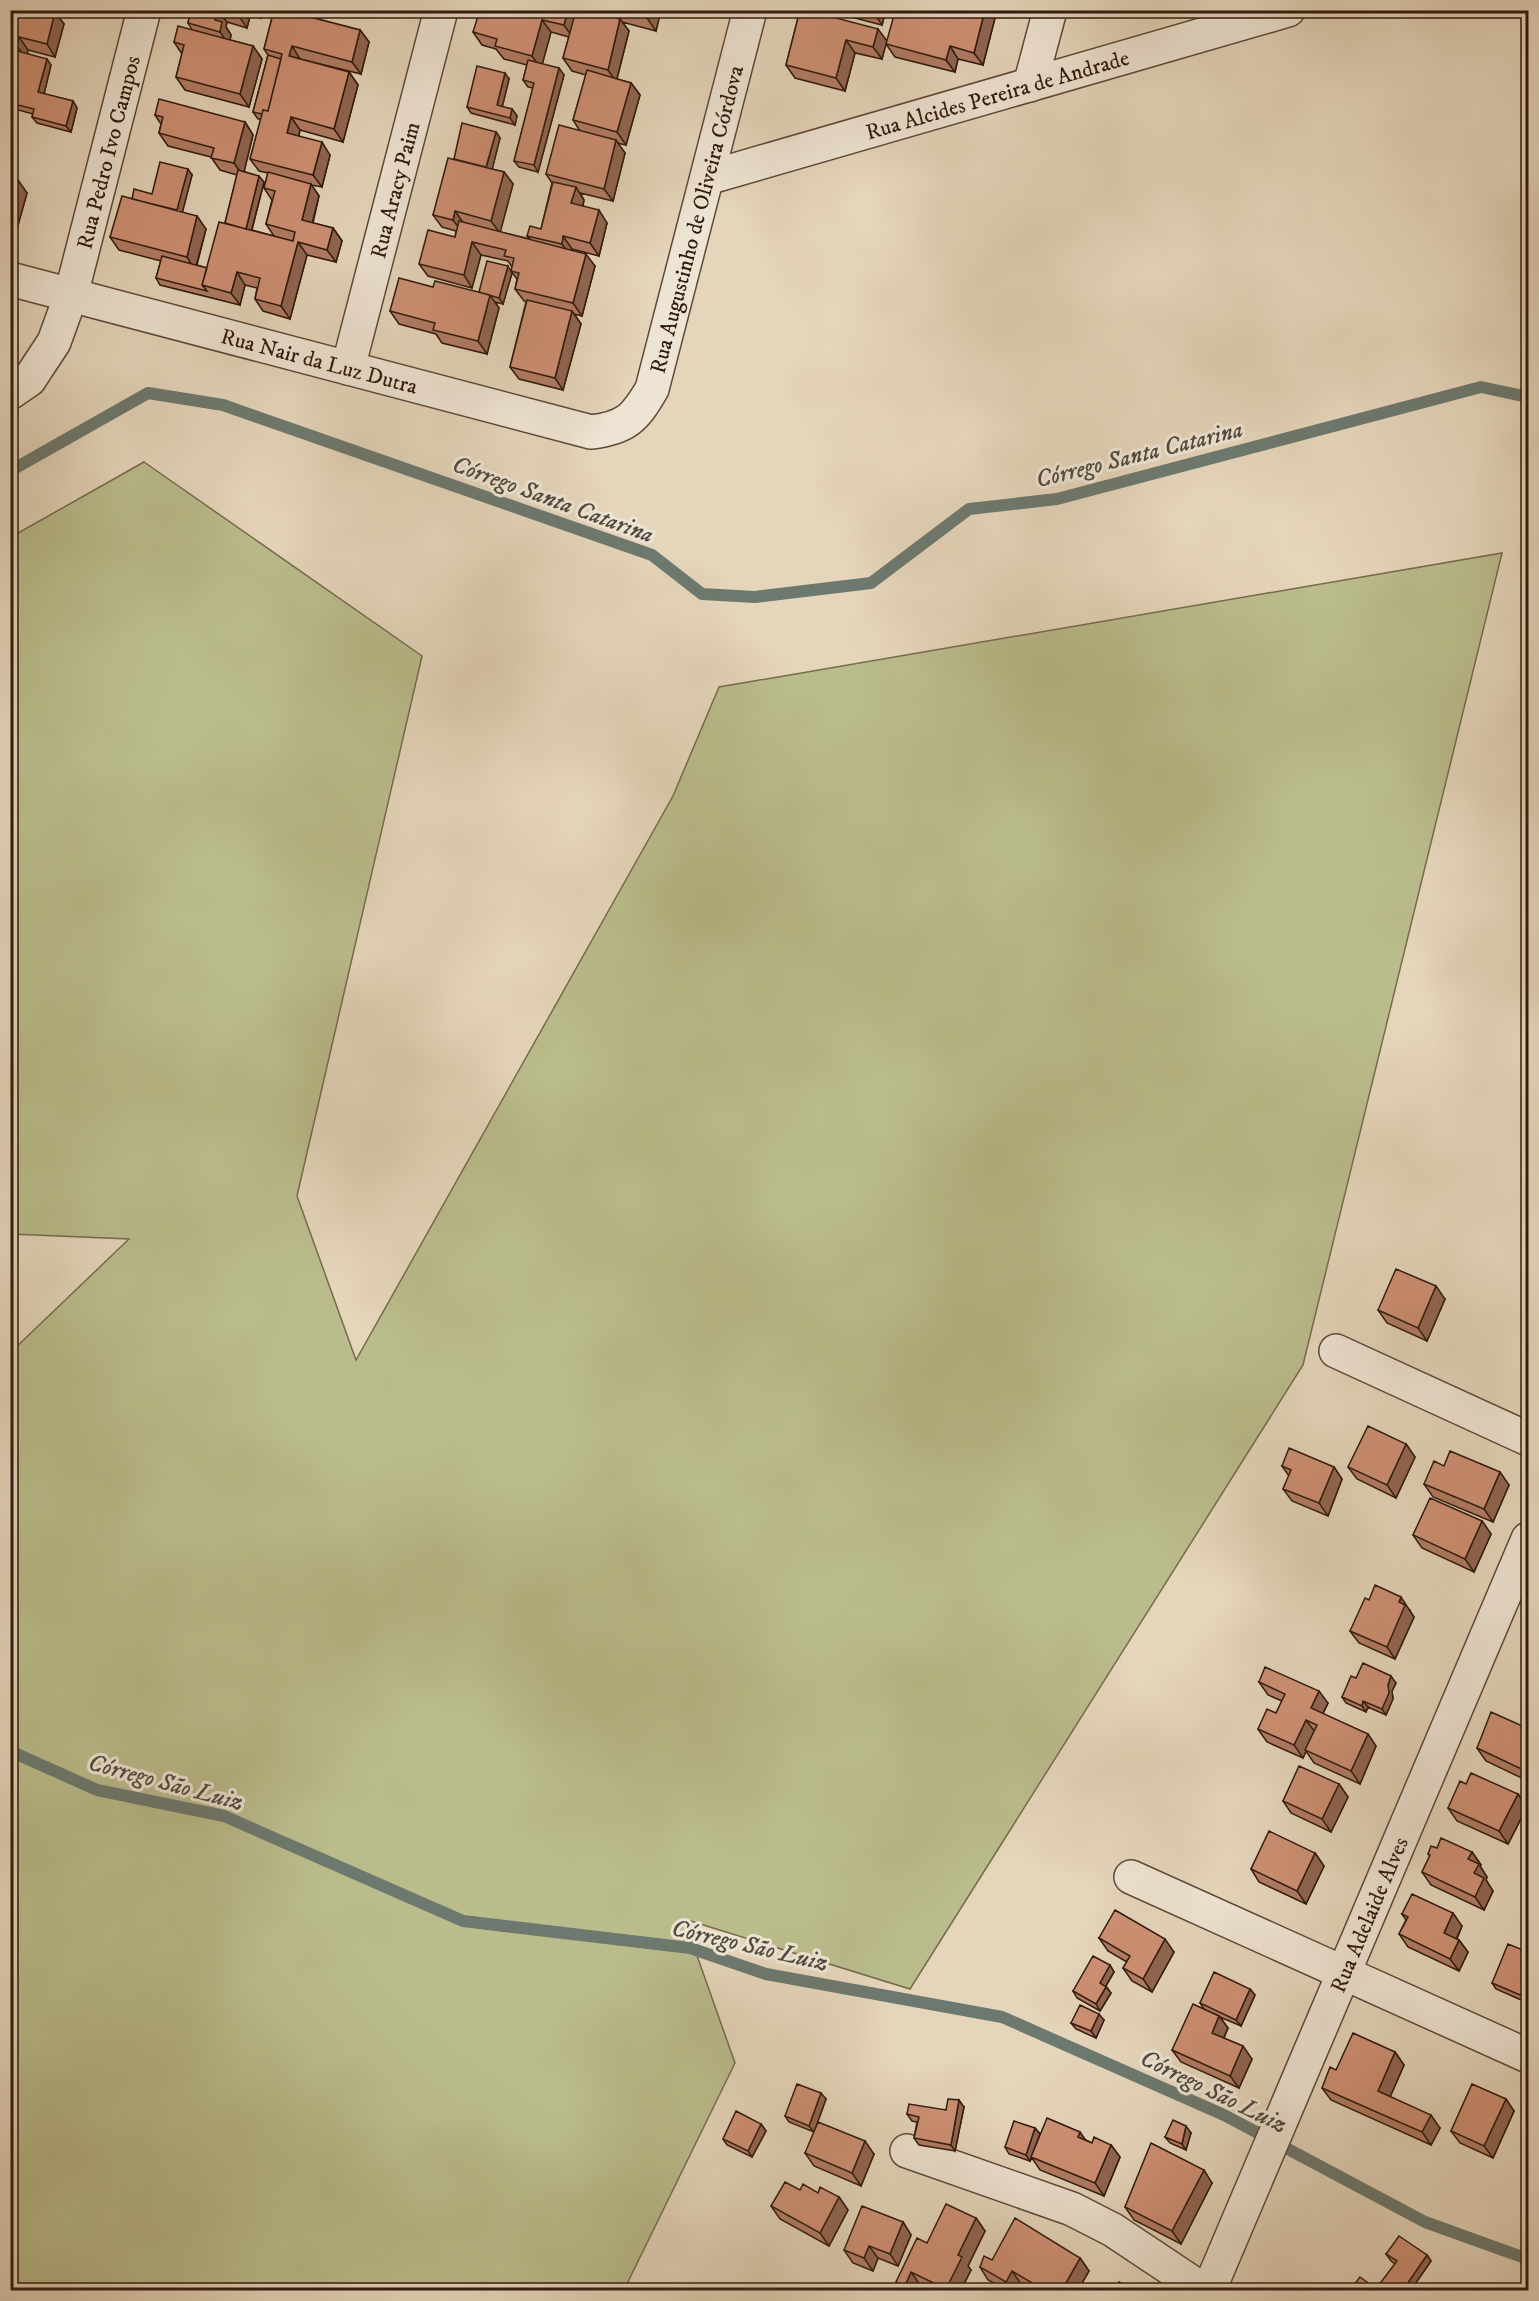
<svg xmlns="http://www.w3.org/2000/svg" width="1539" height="2301" font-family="'IM FELL DW Pica',serif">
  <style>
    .green { fill: #babc8c; stroke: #756b4d; stroke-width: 1.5 }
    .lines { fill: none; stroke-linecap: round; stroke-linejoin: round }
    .stream { stroke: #6d796f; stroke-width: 12 }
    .minor-casing { stroke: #5d4939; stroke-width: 36 }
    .minor { stroke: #eee4d3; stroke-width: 33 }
    .wall { fill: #b17c64; stroke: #301a0e; stroke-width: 1.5 }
    .shaded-wall { fill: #906551; stroke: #301a0e; stroke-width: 1.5 }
    .building { fill: #ce9074; stroke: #301a0e; stroke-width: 1.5 }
    .labels { text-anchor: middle; stroke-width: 6; stroke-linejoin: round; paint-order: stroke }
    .street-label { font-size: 22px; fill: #301a0e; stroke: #eee4d3 }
    .water-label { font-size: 24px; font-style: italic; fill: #4f4a3f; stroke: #eee4d3 }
  </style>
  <rect width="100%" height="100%" fill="#e5d5bb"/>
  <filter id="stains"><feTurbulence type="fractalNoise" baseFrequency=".00333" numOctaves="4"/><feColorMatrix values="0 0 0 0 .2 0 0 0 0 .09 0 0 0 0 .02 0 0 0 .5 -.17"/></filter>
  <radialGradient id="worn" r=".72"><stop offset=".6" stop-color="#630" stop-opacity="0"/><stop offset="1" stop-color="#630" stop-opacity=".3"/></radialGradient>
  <path class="green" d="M144 462 422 656 297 1196 356 1360 673 796 719 687 1502 553 1303 1365 910 1989 684 1919 735 2063 624 2290H11V1352L129 1239 11 1234V537Z"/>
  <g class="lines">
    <path class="stream" d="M10 471 148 393 223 405 652 555 702 594 755 597 871 583 969 509 1057 499 1481 387 1528 397
      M10 1751 97 1790 224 1816 463 1921 690 1948 766 1974 1002 2017 1224 2115 1425 2222 1528 2259"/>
    <defs>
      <g id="minor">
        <path d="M1030 85 1050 10"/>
        <path id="s1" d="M707 178 1288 10"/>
        <path id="s2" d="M10 279 591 432C626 428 635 418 652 389L750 10"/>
        <path id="s3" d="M348 368 441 10"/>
        <path id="s4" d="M10 393 29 380 54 342 71 295 144 10"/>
        <path d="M1336 1351 1528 1439"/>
        <path d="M1131 1877 1528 2056"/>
        <path d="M907 2151 1072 2209 1113 2230 1203 2290"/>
        <path id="s5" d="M1209 2290 1528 1539"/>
      </g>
    </defs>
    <use href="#minor" class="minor-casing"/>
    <use href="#minor" class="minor"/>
  </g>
  <path class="wall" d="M10 10 55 12 64 24 55 57 28 50 27 54 51 65 44 94 73 101 77 108 71 132 37 123 32 117 33 114 11 108 10 84 13 74 10 70V64L13 55H10Z
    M191 10H263L261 18 250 16 247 28 227 22 226 27 231 35 230 40 253 46 262 59 249 107 185 90 176 77 182 54 174 42 192 30 188 23Z
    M274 10H315L314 18 360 30 369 42 361 74 300 59 349 72 358 85 343 142 300 130 299 136 330 155 322 187 311 185 319 196 313 223 333 228 342 241 336 262 307 255 290 319 263 311 255 299 257 288 245 285 240 305 160 285 156 278 161 261 119 250 110 237 132 199 152 194 192 175 182 212 206 229 197 265 207 268 225 223 237 175 220 170 211 157 168 146 159 133 161 124 155 115 245 122 253 135 244 171 264 182 252 230 274 236 266 224 272 200 264 188 268 173 259 171 250 159 261 119H258L253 112 268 55 264 49Z
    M339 10H363L362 15Z
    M601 10H661L656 31 622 22 629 31 617 79 631 83 640 95 626 145 617 143 625 153 613 201 580 193 584 200 583 206 607 223 599 256 572 249V250L595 266 582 316 574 314 581 324 563 390 519 379 510 367 526 302 524 301 515 289 517 279 511 271 512 267 508 261 481 255 472 288 428 276 419 264 455 237 456 231 442 227 433 215 454 159 496 132 500 138 492 169 504 172 513 184 500 232 530 239 527 236 541 229 552 183 546 174 580 131 573 120 586 75 572 71 563 58 569 37 551 32 542 64 564 75 538 172 519 167 514 161 533 88 528 87 523 80 527 65 504 59 496 49 482 45 473 32 484 17 514 12 605 15Z
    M800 10 887 41 903 17 904 10H997L983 65 958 59 955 72 895 57 886 44V42L882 59 855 53 845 91 795 78 786 65Z
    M824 10H886L882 25Z
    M509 79 502 107 512 109 517 116 515 125 471 113 467 107Z
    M10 174 13 179 27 193 18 225 10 223Z
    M512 273 503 304 495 302 499 308 487 354 442 343 436 334 399 324 390 311 433 287 479 292Z
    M1445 1299 1427 1341 1387 1323 1378 1310Z
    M1406 1444 1415 1457 1396 1498 1357 1479 1348 1467Z
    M1282 1466 1334 1467 1342 1479 1328 1516 1292 1501 1283 1489 1289 1476Z
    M1444 1466 1509 1485 1493 1522 1433 1497 1424 1484Z
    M1482 1521 1491 1534 1474 1572 1422 1548 1413 1535Z
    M1410 1610V1611L1414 1617 1395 1659 1359 1643 1350 1631Z
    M1356 1678 1396 1683 1392 1691 1393 1699 1386 1715 1368 1707 1366 1712 1346 1703 1342 1697Z
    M1259 1682 1328 1703 1323 1714 1368 1734 1376 1746 1360 1784 1314 1763 1306 1751 1303 1758 1267 1742 1258 1729 1276 1713 1282 1701 1268 1695Z
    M1527 1728 1528 1731V1781L1486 1761 1477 1748Z
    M1339 1784 1348 1797 1331 1832 1291 1813 1283 1801Z
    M1466 1784 1518 1794 1527 1807 1508 1844 1457 1821 1448 1808Z
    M1437 1848 1472 1852 1481 1865 1480 1866 1487 1877 1486 1880 1493 1891 1484 1910 1431 1885 1422 1872 1430 1856 1428 1854Z
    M1315 1853 1324 1866 1306 1904 1259 1882 1251 1869Z
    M1402 1914 1462 1926 1457 1939 1459 1940 1468 1952 1459 1971 1408 1947 1399 1934 1406 1920Z
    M1099 1938 1174 1952 1152 1992 1132 1981 1123 1968 1127 1962 1108 1951Z
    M1528 1952V2003L1496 1989 1492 1983Z
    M1110 1965 1114 1972 1106 1986 1111 1993 1100 2011 1077 1998 1073 1991Z
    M1250 1989 1255 1995 1241 2026 1220 2017 1228 2028 1224 2038 1252 2059 1239 2088 1181 2062 1172 2050 1204 2009 1200 2003Z
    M1104 2020 1096 2038 1076 2029 1071 2023Z
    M1395 2052 1404 2065 1390 2097 1440 2128 1431 2145 1331 2100 1322 2088 1336 2070Z
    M826 2099 814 2132 789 2122 785 2116Z
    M1506 2099 1514 2111 1493 2158 1460 2143 1451 2131Z
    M964 2107 955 2151 919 2145 914 2138 917 2122 912 2121 907 2114 946 2110Z
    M761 2124 766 2131 752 2157 727 2145 723 2139Z
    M1035 2128 1040 2134 1035 2149 1086 2140 1092 2143 1111 2145 1120 2157 1104 2196 1040 2170 1032 2158 1030 2161 1009 2154 1005 2147Z
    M1191 2133 1186 2150 1170 2143 1165 2137Z
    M805 2153 874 2154 861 2186 814 2166Z
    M1212 2183 1181 2244 1134 2220 1125 2207Z
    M800 2190 818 2193 839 2197 848 2210 829 2246 780 2219 771 2206Z
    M976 2218 985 2231 968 2266 971 2270 961 2290H932L920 2285 917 2290H902L896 2282 927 2243Z
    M903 2222 911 2235 898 2266 878 2258 873 2271 853 2263 844 2250Z
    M1386 2254 1427 2255 1431 2261 1411 2290H1350L1376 2289 1395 2264 1391 2261Z
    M1080 2258 1089 2271 1078 2290H1031L1021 2284 1017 2290H1008L988 2280 980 2267 992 2260Z"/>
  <path class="shaded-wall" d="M218 10 227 22 226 27 231 35 229 45 220 32 215 20Z
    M240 10H247L250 16 247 28 238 15Z
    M255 10H263L261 18Z
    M303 10 316 11 311 27 302 15Z
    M568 10H580L573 38 564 25Z
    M649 10H661L656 31 647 18Z
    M874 10H886L882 25 874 13Z
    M985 10H997L983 65 974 53Z
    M55 12 64 24 55 57 47 44Z
    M620 19 629 31 616 82 608 70Z
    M542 20 551 32 541 69 532 56Z
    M878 29 887 41 882 59 873 47Z
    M360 30 369 42 361 74 352 62Z
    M19 37 28 50 26 59 17 46Z
    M846 40 855 53 845 91 836 78Z
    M253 46 262 59 249 107 240 94Z
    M292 46 300 59 289 56Z
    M950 46 958 59 955 72 946 60Z
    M47 59 51 65 43 98 38 92Z
    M559 68 564 75 538 172 534 165Z
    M349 72 358 85 343 142 334 129Z
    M505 73 509 79 501 112 497 105Z
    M631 83 640 95 626 145 617 132Z
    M73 101 77 108 71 132 66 126Z
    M512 109 517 116 515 125 510 118Z
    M10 113 13 117 10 128Z
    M291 117 300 130 296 146 287 133Z
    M245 122 253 135 243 176 234 163Z
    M496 132 500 138 490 178 485 172Z
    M616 140 625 153 613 201 604 189Z
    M322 142 330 155 322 187 313 175Z
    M188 169 192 175 181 218 176 211Z
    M504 172 513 184 500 233 491 221Z
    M259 176 264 182 249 240 245 233Z
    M18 180 27 193 18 225 10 214V208Z
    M311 184 319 196 310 232 302 220Z
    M576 187 584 200 580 216 571 203Z
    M599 210 607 223 599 256 590 243Z
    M455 211 464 224 462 232 453 220Z
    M197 216 206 229 195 270 187 257Z
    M333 228 342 241 336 262 327 250Z
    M563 236 572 249 571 257 562 244Z
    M298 242 307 255 290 319 281 306Z
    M472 242 481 255 472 288 464 275Z
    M586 254 595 266 582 316 573 303Z
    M508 266 512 273 503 304 499 298Z
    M237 272 245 285 240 305 231 293Z
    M490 295 499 308 487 354 478 341Z
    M572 311 581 324 563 390 555 378Z
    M1436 1286 1445 1299 1427 1341 1418 1328Z
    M1406 1444 1415 1457 1396 1498 1387 1485Z
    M1334 1467 1342 1479 1328 1516 1319 1503Z
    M1500 1472 1509 1485 1493 1522 1484 1509Z
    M1482 1521 1491 1534 1474 1572 1465 1559Z
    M1401 1597 1414 1617 1395 1659 1387 1647Z
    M1391 1676 1396 1683 1392 1691 1393 1699 1386 1715 1382 1709 1388 1685Z
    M1319 1691 1328 1703 1319 1721 1311 1708Z
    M1363 1701 1368 1707 1366 1712 1362 1706Z
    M1306 1720 1315 1732 1303 1758 1294 1745Z
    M1527 1728 1528 1731V1743L1523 1735Z
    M1368 1734 1376 1746 1360 1784 1351 1771Z
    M1339 1784 1348 1797 1331 1832 1322 1819Z
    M1518 1794 1527 1807 1508 1844 1499 1831Z
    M1472 1852 1481 1865 1480 1866 1487 1877 1486 1880 1493 1891 1484 1910 1475 1897 1474 1873 1468 1859Z
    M1315 1853 1324 1866 1306 1904 1297 1891Z
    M1453 1913 1462 1926 1453 1946 1444 1933Z
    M1165 1939 1174 1952 1152 1992 1143 1979Z
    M1459 1940 1468 1952 1459 1971 1450 1959Z
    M1110 1965 1114 1972 1104 1989 1100 1983Z
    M1106 1987 1111 1993 1100 2011 1096 2004Z
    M1250 1989 1255 1995 1241 2026 1236 2020Z
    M1528 1990V2001L1525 1997Z
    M1099 2014 1104 2020 1096 2038 1091 2031Z
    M1219 2016 1228 2028 1220 2046 1212 2033Z
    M1243 2046 1252 2059 1239 2088 1230 2076Z
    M1395 2052 1404 2065 1387 2104 1378 2091Z
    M821 2093 826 2099 814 2132 809 2126Z
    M1506 2099 1514 2111 1493 2158 1484 2146Z
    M959 2100 964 2107 955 2151 951 2145Z
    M1431 2115 1440 2128 1431 2145 1422 2132Z
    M761 2124 766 2131 752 2157 748 2151Z
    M1186 2126 1191 2133 1186 2150 1182 2144Z
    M1035 2128 1040 2134 1030 2161 1026 2155Z
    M1080 2132 1089 2145 1078 2137Z
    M865 2141 874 2154 861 2186 852 2173Z
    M1111 2145 1120 2157 1104 2196 1095 2183Z
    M1204 2170 1212 2183 1181 2244 1172 2231Z
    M839 2197 848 2210 829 2246 820 2233Z
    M976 2218 985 2231 968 2266 971 2270 961 2290H947L946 2289 958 2255Z
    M903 2222 911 2235 898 2266 890 2254Z
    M869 2246 878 2258 873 2271 864 2258Z
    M1427 2255 1431 2261 1411 2290H1403Z
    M1080 2258 1089 2271 1078 2290H1062Z
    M1012 2271 1021 2284 1017 2290H1012L1006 2282Z
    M911 2272 920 2285 917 2290H908L905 2286Z"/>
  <path class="building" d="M10 10H50L55 12 47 44 19 37 17 46 10 45Z
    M191 10H218L215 20 222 22 220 32 188 23Z
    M222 10H240L238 15Z
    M274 10H303L302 15 360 30 352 62 292 46 289 56 349 72 334 129 291 117 287 133 322 142 313 175 250 159 263 110 268 111 282 54 264 49Z
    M486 10H509L514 12 515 10H568L564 25 542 20 532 56 495 46 497 39 473 32 478 16 484 17Z
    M576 10H587L620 19 608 70 563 58Z
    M618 10H649L647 18Z
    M800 10H806L878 29 873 47 846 40 836 78 786 65Z
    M904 10H985L974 53 950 46 946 60 886 44 894 15 903 17Z
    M178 26 253 46 240 94 176 77 184 45 174 42Z
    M14 50 47 59 38 92 73 101 66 126 32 117 34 109 10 103V84L14 70 10 69V64Z
    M268 55 281 59 268 111 263 110 262 114 253 112Z
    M528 60 559 68 534 165 514 161 534 83 523 80Z
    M477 66 505 73 497 105 512 109 510 118 467 107Z
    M587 70 631 83 617 132 573 120Z
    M159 99 245 122 234 163 211 158 214 148 159 133 163 117 155 115Z
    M462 123 496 132 486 167 454 159Z
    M559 125 616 140 604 189 546 174Z
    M448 158 504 172 491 221 455 211 453 220 433 215Z
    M160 162 188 169 177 210 132 199 134 189 152 194Z
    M238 170 259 176 246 229 225 223Z
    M268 172 311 184 302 220 333 228 327 250 298 242 281 306 255 299 260 278 237 272 231 293 202 285 219 222 293 241 295 232 266 224 275 191 264 188Z
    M10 178 18 180 10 208Z
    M553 182 576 187 571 203 599 210 590 243 563 236 562 244 527 236 530 226 541 229Z
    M122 196 197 216 187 257 110 237Z
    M459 221 586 254 573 303 515 289 519 273 511 271 514 258 504 256 506 250 472 242 464 275 419 264 428 230 455 237Z
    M162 256 207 268 202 285 207 291 156 278Z
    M487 261 508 266 499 298 479 292Z
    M399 278 433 287 435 281 490 295 478 341 433 330 435 323 390 311Z
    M527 300 572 311 555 378 510 367Z
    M1396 1269 1436 1286 1418 1328 1378 1310Z
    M1368 1426 1406 1444 1387 1485 1348 1467Z
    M1289 1448 1334 1467 1319 1503 1283 1489 1291 1470 1282 1466Z
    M1450 1451 1500 1472 1484 1509 1424 1484 1434 1461 1444 1466Z
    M1430 1498 1482 1521 1465 1559 1413 1535Z
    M1375 1585 1401 1597 1399 1602 1405 1605 1387 1647 1350 1631 1365 1598 1369 1600Z
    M1363 1663 1391 1676 1388 1685 1389 1693 1382 1709 1363 1701 1362 1706 1342 1697 1351 1676 1356 1678Z
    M1265 1667 1319 1691 1311 1708 1368 1734 1351 1771 1305 1750 1317 1725 1306 1720 1294 1745 1258 1729 1267 1709 1276 1713 1285 1694 1259 1682Z
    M1491 1712 1527 1728 1523 1735 1528 1738V1772L1477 1748Z
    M1299 1766 1339 1784 1322 1819 1283 1801Z
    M1471 1773 1518 1794 1499 1831 1448 1808 1460 1781 1466 1784Z
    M1269 1831 1315 1853 1297 1891 1251 1869Z
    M1441 1838 1472 1852 1468 1859 1479 1864 1474 1873 1484 1878 1475 1897 1422 1872 1430 1855 1428 1854 1431 1846 1437 1848Z
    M1412 1894 1453 1913 1444 1933 1459 1940 1450 1959 1399 1934 1408 1917 1402 1914Z
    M1115 1910 1165 1939 1143 1979 1123 1968 1130 1956 1099 1938Z
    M1508 1944 1528 1952V1990L1525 1997 1492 1983Z
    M1093 1956 1110 1965 1100 1983 1106 1987 1096 2004 1073 1991Z
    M1214 1972 1250 1989 1236 2020 1200 2003Z
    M1193 2004 1219 2016 1212 2033 1243 2046 1230 2076 1172 2050Z
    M1080 2005 1099 2014 1091 2031 1071 2023Z
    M1353 2033 1395 2052 1378 2091 1431 2115 1422 2132 1322 2088 1330 2067 1336 2070Z
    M797 2084 821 2093 809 2126 785 2116Z
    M1472 2084 1506 2099 1484 2146 1451 2131Z
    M948 2099 959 2100 951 2145 914 2138 919 2117 907 2114 909 2104 946 2110Z
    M736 2111 761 2124 748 2151 723 2139Z
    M1047 2118 1080 2132 1078 2137 1092 2143 1094 2137 1111 2145 1095 2183 1031 2157Z
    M1173 2120 1186 2126 1182 2144 1165 2137Z
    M1014 2121 1035 2128 1026 2155 1005 2147Z
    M818 2122 865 2141 852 2173 805 2153Z
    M1151 2143 1204 2170 1172 2231 1125 2207Z
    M785 2182 800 2190 803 2184 818 2193 820 2187 839 2197 820 2233 771 2206Z
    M946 2204 976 2218 958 2255 962 2257 946 2289 911 2272 905 2286 896 2282 917 2238 927 2243Z
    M862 2206 903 2222 890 2254 869 2246 864 2258 844 2250Z
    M1015 2218 1080 2258 1062 2290H1031L1034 2284 1012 2271 1006 2282 980 2267 984 2256 992 2260Z
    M1399 2236 1427 2255 1403 2290H1378L1376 2289 1397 2261 1386 2254Z
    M1360 2277 1378 2290H1350Z
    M1119 2282 1133 2290H1113Z"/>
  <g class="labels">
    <g class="street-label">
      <text dy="8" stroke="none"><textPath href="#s1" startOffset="302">Rua Alcides Pereira de Andrade</textPath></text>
      <text dy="8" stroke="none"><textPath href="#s4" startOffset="266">Rua Pedro Ivo Campos</textPath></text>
      <text dy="8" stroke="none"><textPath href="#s3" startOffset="184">Rua Aracy Paim</textPath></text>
      <text dy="8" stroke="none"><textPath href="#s2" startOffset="855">Rua Augustinho de Oliveira Córdova</textPath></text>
      <text dy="8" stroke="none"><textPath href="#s2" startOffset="320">Rua Nair da Luz Dutra</textPath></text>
      <text dy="8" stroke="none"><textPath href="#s5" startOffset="408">Rua Adelaide Alves</textPath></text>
    </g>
    <g class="water-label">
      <text transform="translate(1139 454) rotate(-14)" y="8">Córrego Santa Catarina</text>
      <text transform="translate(553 499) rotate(20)" y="8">Córrego Santa Catarina</text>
      <text transform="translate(166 1782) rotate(15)" y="8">Córrego São Luiz</text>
      <text transform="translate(750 1945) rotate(13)" y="8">Córrego São Luiz</text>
      <text transform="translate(1214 2091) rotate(26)" y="8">Córrego São Luiz</text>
    </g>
  </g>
  <rect width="1539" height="2301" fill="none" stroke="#e5d5bb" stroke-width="36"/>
  <rect x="12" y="12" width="1515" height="2277" fill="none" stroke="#301a0e" stroke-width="3"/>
  <rect x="18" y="18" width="1503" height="2265" fill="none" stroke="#301a0e" stroke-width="1.5"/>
  <rect width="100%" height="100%" filter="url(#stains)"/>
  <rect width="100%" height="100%" fill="url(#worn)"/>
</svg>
